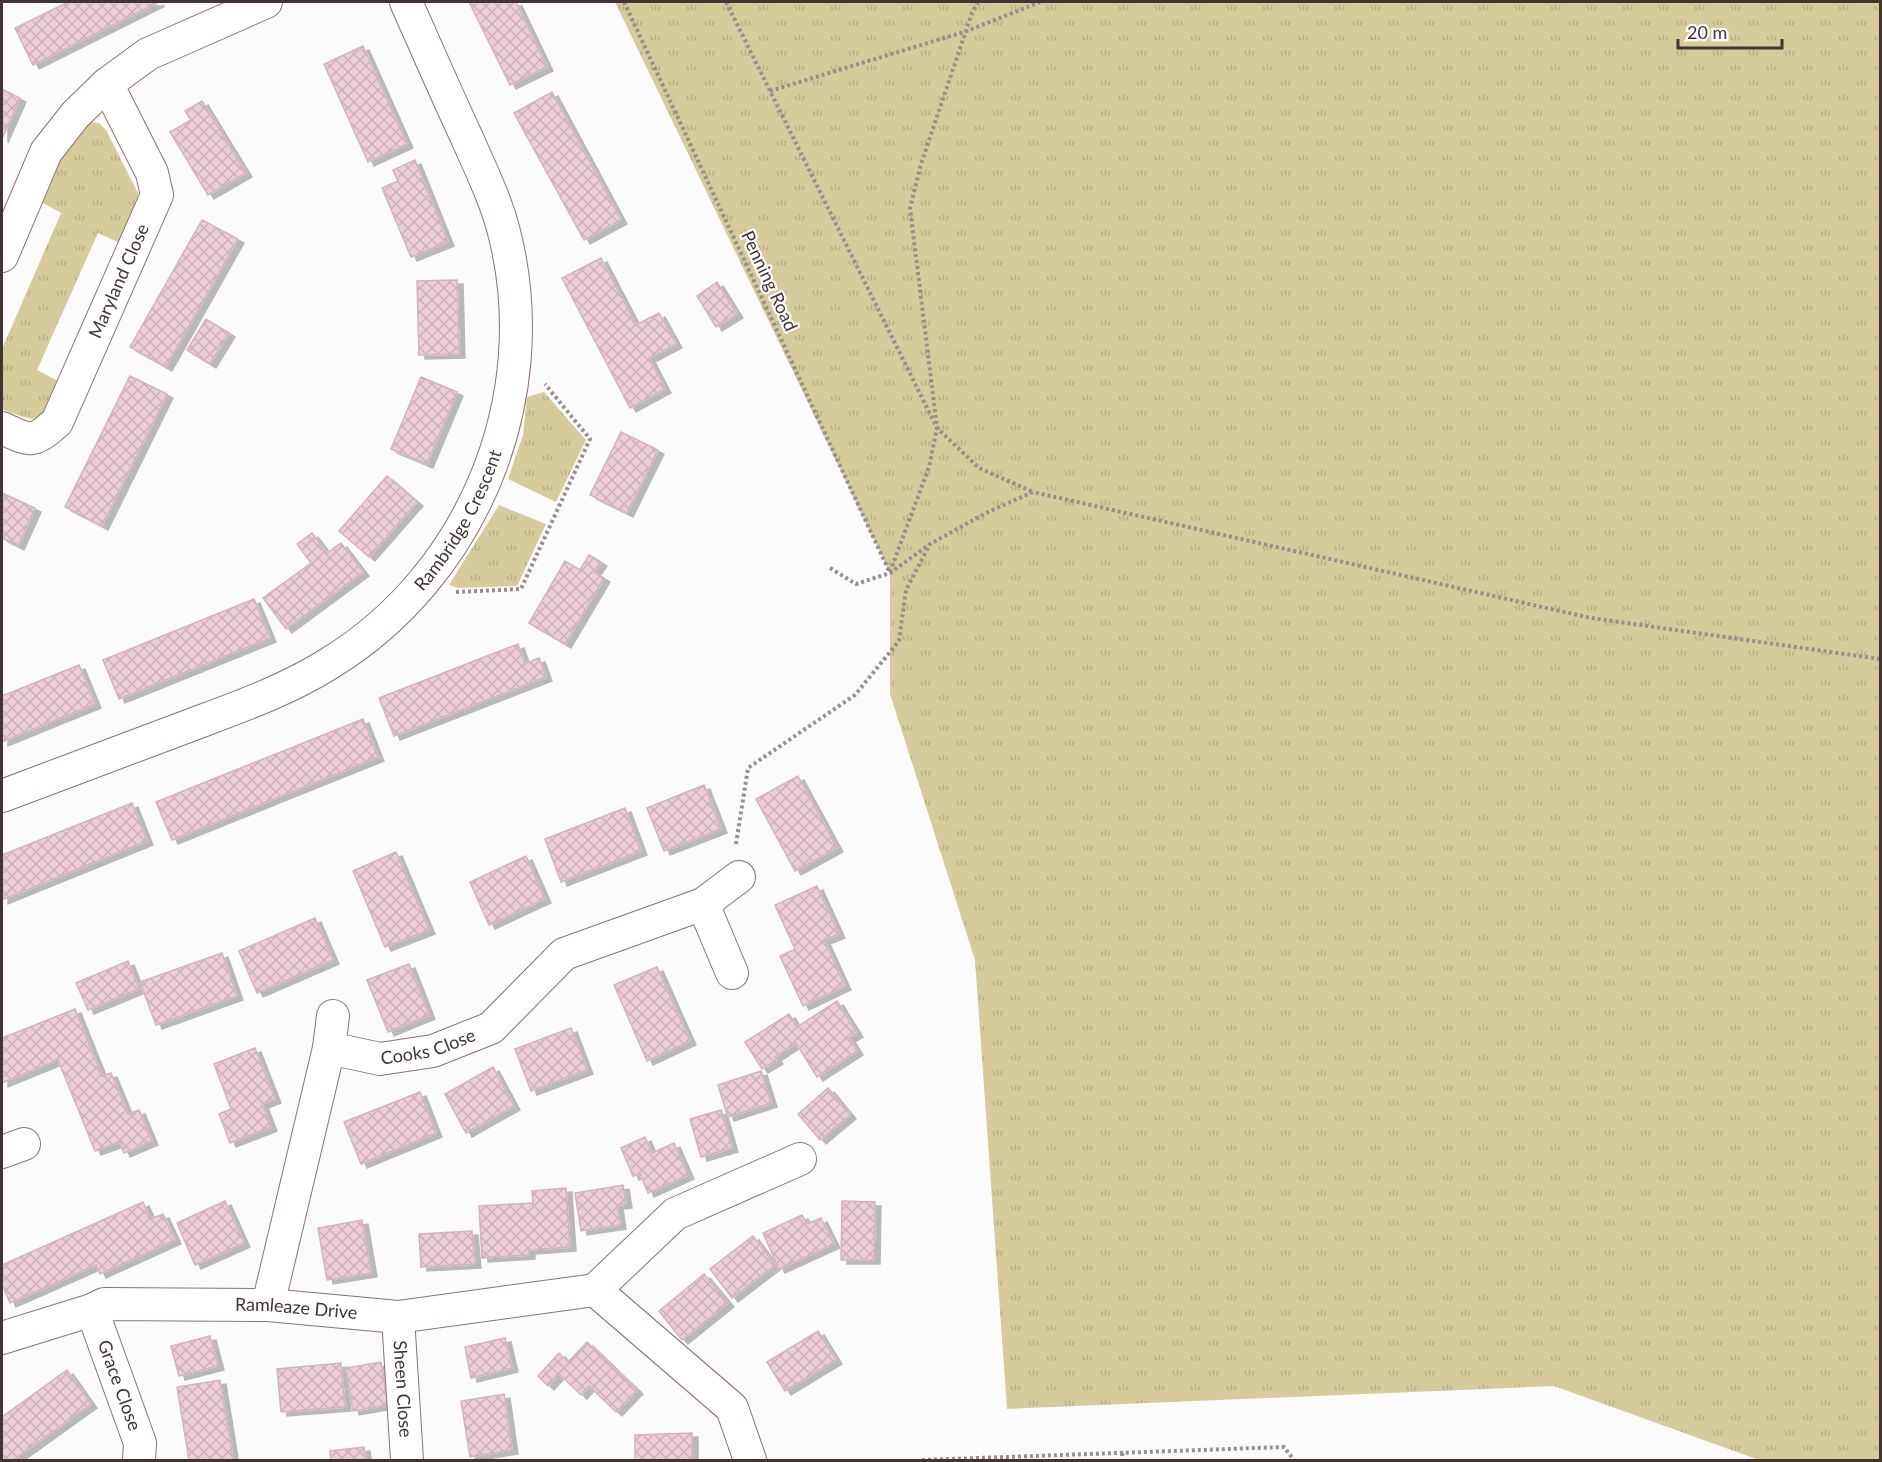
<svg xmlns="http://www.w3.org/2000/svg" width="1882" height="1462" font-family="Lato,sans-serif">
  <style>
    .grass { fill: url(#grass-tufts) }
    .building { fill: url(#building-cross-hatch); stroke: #d3b3be; stroke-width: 1.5; filter: url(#shadow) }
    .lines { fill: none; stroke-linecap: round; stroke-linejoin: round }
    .minor-casing { stroke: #8e716c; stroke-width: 34 }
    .path { stroke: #968f8e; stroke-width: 4; stroke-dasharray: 3 3; stroke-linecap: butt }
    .minor { stroke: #fff; stroke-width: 32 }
    .labels { text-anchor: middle; stroke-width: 4.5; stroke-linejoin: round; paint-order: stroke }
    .street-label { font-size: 18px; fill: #413432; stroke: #fff }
  </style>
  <defs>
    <pattern id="grass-tufts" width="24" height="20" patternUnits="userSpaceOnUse" patternTransform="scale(1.5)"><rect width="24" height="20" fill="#d7ca9b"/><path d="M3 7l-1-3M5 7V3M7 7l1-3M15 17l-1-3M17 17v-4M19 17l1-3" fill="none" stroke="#baae86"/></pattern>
    <pattern id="building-cross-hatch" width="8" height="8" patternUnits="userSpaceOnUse" patternTransform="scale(1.5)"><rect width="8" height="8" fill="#edcdd8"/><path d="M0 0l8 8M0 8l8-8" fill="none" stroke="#ccb1ba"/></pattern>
    <filter id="shadow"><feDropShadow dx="6" dy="4" stdDeviation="0" flood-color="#0004"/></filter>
  </defs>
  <rect width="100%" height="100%" fill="#fbfbfb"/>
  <path class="grass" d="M615 2H1880V1460H1759L1554 1386 1007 1409 975 960 890 694V573Z
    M92 122 99 123 106 130 138 193V205L122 244 98 233 37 370 62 383C43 423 44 426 2 409V349L61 213 39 201C52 176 68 137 92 122Z
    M544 392 586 440 556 502 508 479 523 435 527 397Z
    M499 505 546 524 517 586 458 588 449 585Z"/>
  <path class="building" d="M68 2H159L33 65 15 28Z
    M469 2H516L547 67 510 85Z
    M363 46 407 144 368 162 324 64Z
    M2 89 20 98 2 139Z
    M552 92 621 220 584 240 514 113Z
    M202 101 246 173 208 195 170 132 191 120 185 111Z
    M415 160 448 242 411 257 382 188 398 181 393 170Z
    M202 220 238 239 166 367 130 347Z
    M601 258 636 325 659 313 676 344 649 358 665 389 630 408 562 278Z
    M457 280 459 354 419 355 417 281Z
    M717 282 737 314 716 327 697 296Z
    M206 319 229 333 210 364 187 350Z
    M130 376 167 394 102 526 65 507Z
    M421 377 457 392 427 464 391 449Z
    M621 432 658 450 627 513 590 495Z
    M387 476 417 502 369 557 339 531Z
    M2 493 35 508 18 546 2 538Z
    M312 533 327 553 341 543 363 572 286 629 263 598 311 563 297 544Z
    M589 555 601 562 594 572 604 578 565 644 529 623 565 561 580 570Z
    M254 599 270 638 119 699 103 660Z
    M518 644 525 664 539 658 546 677 394 736 379 698Z
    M79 665 95 704 2 742V696Z
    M363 719 378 757 172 840 156 802Z
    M798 776 837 848 795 871 756 799Z
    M704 785 721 829 664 851 647 808Z
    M132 803 147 841 2 900V855Z
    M625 808 641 851 561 882 545 839Z
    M396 852 429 930 385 947 353 871Z
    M526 856 545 899 489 925 470 882Z
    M817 886 839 934 824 940 845 986 803 1006 780 956 795 949 775 905Z
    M315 918 333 960 257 993 239 951Z
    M222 953 237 996 156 1025 140 982Z
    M128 961 139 989 88 1010 76 983Z
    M409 964 429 1015 388 1032 367 980Z
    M657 967 690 1041 647 1061 614 985Z
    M837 1001 857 1033 849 1038 857 1051 817 1077 796 1043 775 1057 777 1060 762 1069 745 1042 789 1014 797 1027Z
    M75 1009 102 1076 111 1073 128 1114 139 1110 152 1141 124 1153 120 1142 95 1151 58 1060 2 1083V1038Z
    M571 1028 587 1070 531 1091 515 1049Z
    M255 1048 275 1099 262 1104 271 1127 230 1143 219 1114 231 1109 214 1064Z
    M493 1067 514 1106 466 1133 445 1094Z
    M761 1071 771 1103 728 1117 718 1085Z
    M828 1088 850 1115 820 1140 798 1114Z
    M420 1092 436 1133 361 1164 344 1122Z
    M721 1110 732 1148 701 1157 690 1119Z
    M645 1137 652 1153 674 1143 688 1175 648 1193 640 1174 633 1176 621 1148Z
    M623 1185 626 1204 617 1205 620 1225 581 1231 575 1193Z
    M566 1188 570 1247 529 1250V1255L482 1258 479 1206 533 1203 532 1191Z
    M225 1201 244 1243 195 1265 177 1223Z
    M842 1201 875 1202 874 1260H841Z
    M143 1202 151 1219 163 1214 175 1240 100 1274 96 1265 10 1303 2 1284V1265Z
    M802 1215 807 1224 821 1218 834 1244 779 1269 763 1233Z
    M362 1220 371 1273 327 1280 318 1228Z
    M472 1231 475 1264 421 1267 419 1234Z
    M753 1236 775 1265 732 1298 710 1269Z
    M704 1274 728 1303 682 1340 659 1311Z
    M818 1331 836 1360 785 1391 767 1362Z
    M210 1336 218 1366 179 1376 171 1346Z
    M505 1338 512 1368 471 1378 465 1347Z
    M587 1342 637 1390 616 1412 589 1386 581 1395 559 1374 548 1386 538 1376 559 1353 568 1362Z
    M381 1362 388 1405 353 1411 346 1368Z
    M341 1363 345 1407 281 1412 277 1369Z
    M67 1370 91 1404 13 1460H2V1417Z
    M220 1380 233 1460H189L177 1387Z
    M504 1394 512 1450 470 1457 461 1401Z
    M692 1433V1460H635V1435Z
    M364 1447 366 1460H331L330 1451Z"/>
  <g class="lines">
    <defs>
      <g id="minor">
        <path d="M2 256 46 152 75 115 107 84 148 54 266 2"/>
        <path id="s1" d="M2 428C30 441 32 444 57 422L157 195 152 173 107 84"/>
        <path id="s2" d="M2 796C62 773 123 751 183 728 233 709 284 692 330 663 473 575 545 399 505 236 497 202 481 170 467 138 446 93 426 47 406 2"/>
        <path d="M703 904 732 973"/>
        <path d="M329 1048 333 1016"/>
        <path d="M2 1152 24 1144"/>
        <path d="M595 1290 732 1408 750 1460"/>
        <path id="s3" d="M268 1305 329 1048 380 1059 433 1051 491 1028 564 954 703 904 739 877"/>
        <path id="s4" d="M92 1310 140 1443 139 1460"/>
        <path id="s5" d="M398 1317 407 1460"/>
        <path id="s6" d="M2 1338 92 1310 104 1304 268 1305 398 1317 595 1290 675 1214 800 1159"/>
      </g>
    </defs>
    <use href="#minor" class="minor-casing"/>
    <path class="path" d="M624 2 890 573
      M726 2 937 428 979 468 1033 492
      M770 91 967 31 1040 2
      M830 568 856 584 890 573 930 544 988 512 1033 492 1591 618 1880 659
      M890 572 929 467 937 428 910 208 921 164 972 13 978 2
      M456 592 521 589 590 439 545 384
      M736 844 748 768 855 695 899 641 906 590 930 544
      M1122 1453 1123 1460
      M922 1460 1284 1447 1294 1460"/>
    <use href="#minor" class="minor"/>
  </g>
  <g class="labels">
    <g class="street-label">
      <text transform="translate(769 281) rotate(65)" y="6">Penning Road</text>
      <text dy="6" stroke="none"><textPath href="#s1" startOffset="216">Maryland Close</textPath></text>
      <text dy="6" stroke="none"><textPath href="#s2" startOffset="550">Rambridge Crescent</textPath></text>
      <text dy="6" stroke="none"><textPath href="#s3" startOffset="366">Cooks Close</textPath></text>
      <text dy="6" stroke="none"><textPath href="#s6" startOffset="300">Ramleaze Drive</textPath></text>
      <text dy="6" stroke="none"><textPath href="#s4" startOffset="80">Grace Close</textPath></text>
      <text dy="6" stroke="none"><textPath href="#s5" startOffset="72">Sheen Close</textPath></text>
    </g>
  </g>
  <rect width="1882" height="1462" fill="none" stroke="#413432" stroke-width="6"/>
  <path d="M1678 39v9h104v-9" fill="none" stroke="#413432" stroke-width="3"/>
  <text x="1687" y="39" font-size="18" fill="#413432" stroke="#ffffff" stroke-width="4.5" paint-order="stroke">20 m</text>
</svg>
